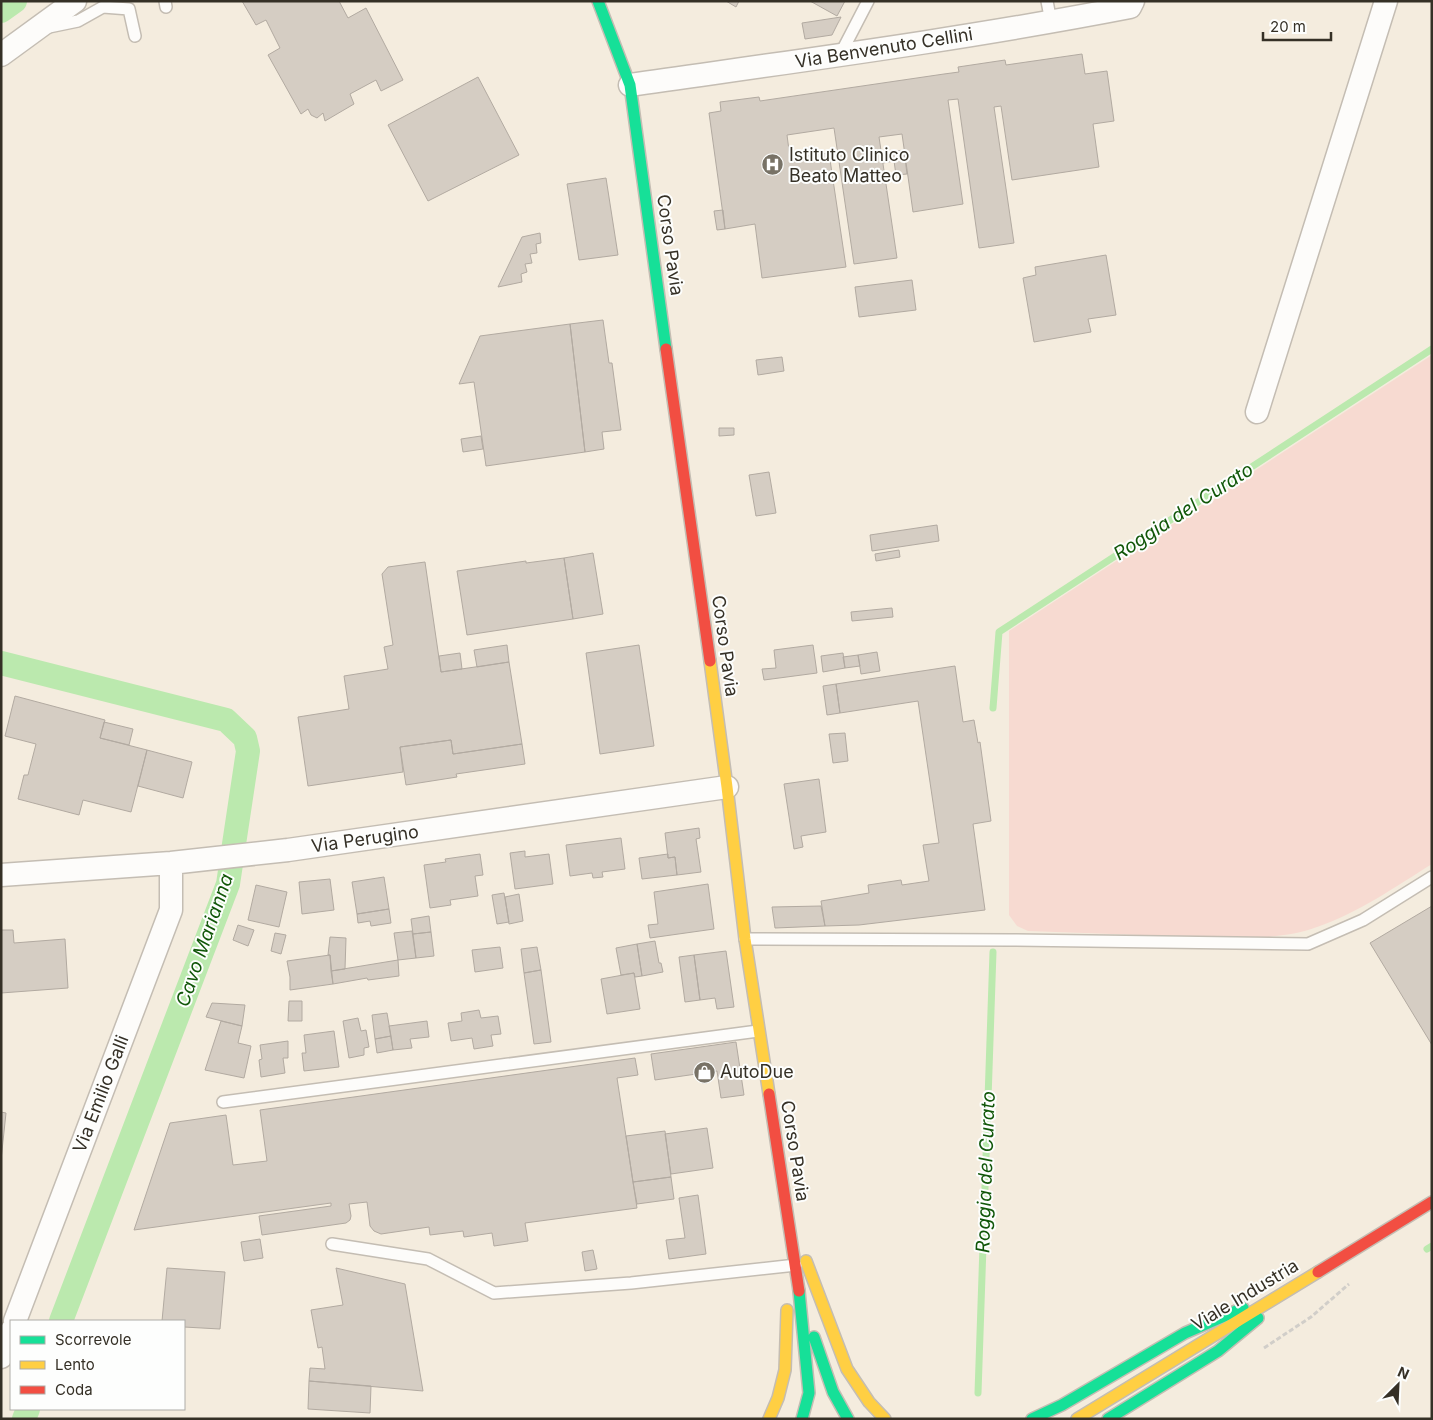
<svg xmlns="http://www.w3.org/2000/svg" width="1433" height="1420" font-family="Inter,sans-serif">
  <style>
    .green { fill: #f7dad1 }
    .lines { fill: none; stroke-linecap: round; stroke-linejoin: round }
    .stream { stroke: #bbe9ae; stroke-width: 7 }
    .canal { stroke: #bbe9ae; stroke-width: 24 }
    .building { fill: #d5cdc3; stroke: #b2aaa1 }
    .lane-casing { stroke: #c4bdb3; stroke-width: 14 }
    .street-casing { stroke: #c4bdb3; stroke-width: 25 }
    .fast-casing { stroke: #c4bdb3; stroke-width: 14 }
    .slow-casing { stroke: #c4bdb3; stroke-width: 14 }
    .jam-casing { stroke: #c4bdb3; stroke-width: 14 }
    .path { stroke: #d1cec9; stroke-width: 3; stroke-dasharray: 5 2.5; stroke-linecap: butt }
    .lane { stroke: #fdfcfa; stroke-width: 11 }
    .street { stroke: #fdfcfa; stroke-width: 22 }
    .fast { stroke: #16e098; stroke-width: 11 }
    .slow { stroke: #ffcf43; stroke-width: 11 }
    .jam { stroke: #f24e42; stroke-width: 11 }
    .labels { text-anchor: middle; stroke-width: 4; stroke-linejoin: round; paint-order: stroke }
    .street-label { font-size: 18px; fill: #353026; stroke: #fdfefd }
    .poi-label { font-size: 18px; fill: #353026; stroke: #fdfefd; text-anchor: start }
    .water-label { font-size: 19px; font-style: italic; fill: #115709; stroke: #fdfefd }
  </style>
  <rect width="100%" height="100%" fill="#f4ecde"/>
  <path class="green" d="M1432 355V864C1395 887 1358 913 1317 927 1296 935 1274 936 1252 939L1028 931 1017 926 1009 915V631Z"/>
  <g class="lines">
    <path class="stream" d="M993 708 999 632 1432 349
      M1427 1249 1432 1246
      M978 1393 993 952"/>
    <path class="canal" d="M1 11 15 1
      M1 663 226 720 245 738 248 751 228 884 61 1321
      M24 1419 28 1409"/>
  </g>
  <path class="building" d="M242 1H339L348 18 366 8 403 80 381 91 376 80 350 94 354 104 325 121 323 113 317 118 311 115 308 109 301 114 268 55 280 48 266 20 256 25Z
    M726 1H739L736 7Z
    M810 1H845L837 16Z
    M841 17 832 35 805 39 802 23Z
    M1082 54 1085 74 1107 71 1114 121 1093 124 1099 167 1012 180 1001 106 994 107 1014 243 979 248 958 99 948 100 963 204 913 212 902 134 879 137 897 258 854 264 834 128 787 135 790 158 829 153 846 267 762 278 755 224 725 229 709 113 721 111 720 102 759 97 760 101 944 74 959 72 958 67 1005 60 1006 65Z
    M478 77 519 155 428 201 388 125Z
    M904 150 907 174 896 175 894 161 883 163 882 153Z
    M606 178 618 255 579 260 567 184Z
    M723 210 725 229 717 230 714 211Z
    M540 233 541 243 536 244 537 253 530 254 532 263 525 264 527 272 521 274 522 282 498 287 522 237Z
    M1106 255 1116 315 1088 319 1091 332 1034 342 1023 278 1036 275 1035 267Z
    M912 280 916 310 859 317 855 287Z
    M603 320 609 363H612L621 430 602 432 604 449 585 452 570 324Z
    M570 324 585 452 486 466 474 382 459 384 480 336Z
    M782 357 784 371 758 375 756 360Z
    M719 428H734V435L719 436Z
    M481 436 483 449 463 452 461 439Z
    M769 472 776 513 756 516 749 475Z
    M937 525 939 541 872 551 870 535Z
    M899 550 900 557 876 561 875 554Z
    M593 553 603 614 573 619 564 558Z
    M564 558 573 619 467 635 457 571 526 561V563Z
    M425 562 441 672 509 662 522 744 453 754 451 740 400 747 403 772 308 786 298 717 349 709 344 676 388 669 384 647 393 645 382 574 388 567Z
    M892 608 893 617 852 621 851 612Z
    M507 645 509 662 477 667 474 650Z
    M639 645 654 746 600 754 586 653Z
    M813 645 817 673 764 680 762 669 776 668 774 650Z
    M877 652 880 671 861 674 858 655Z
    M460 653 462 669 441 672 439 656Z
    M843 653 845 668 823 672 821 656Z
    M858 655 860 666 845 668 843 657Z
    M955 666 963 722 974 720 978 743 980 742 991 821 973 824 985 910 859 925 825 926 821 901 869 893 868 885 901 880 902 885 929 881 923 845 939 843 918 701 840 713 836 684Z
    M836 684 840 713 827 715 823 686Z
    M15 696 105 720 100 738 147 750 131 812 83 800 79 815 18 799 24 775H28L36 744 5 736Z
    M104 722 133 729 129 745 100 738Z
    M845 733 848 761 833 763 829 734Z
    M451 740 453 754 522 744 525 764 456 774 457 777 406 785 400 747Z
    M147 750 192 762 183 798 138 786Z
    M819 779 826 832 801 836 803 847 794 849 784 784Z
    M699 828 700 838 696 839 701 872 677 875 675 857 668 858 665 833Z
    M621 838 625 869 602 872 603 877 593 878 592 873 570 876 566 845Z
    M525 851V857L549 854 553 884 515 889 510 853Z
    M480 854 483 875 475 876 478 896 450 900 451 905 430 908 424 865 446 862 445 859Z
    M668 854V858L675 857 677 875 642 879 639 858Z
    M384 877 389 909 357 914 352 882Z
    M330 879 334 910 302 914 299 882Z
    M708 884 714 929 650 938 648 925 658 924 654 892Z
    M256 885 287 892 279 927 248 920Z
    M504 893 509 922 497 924 492 895Z
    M519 894 523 921 509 924 505 897Z
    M821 906 825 926 775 928 772 907Z
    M1432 906V1045L1370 943Z
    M389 909 391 923 371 926 370 921 358 923 357 914Z
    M429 916 431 932 413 934 411 919Z
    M238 925 254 930 248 946 233 940Z
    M1 930H13L14 943 65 939 68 988 1 993Z
    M412 931 416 958 398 960 394 933Z
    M431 932 434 956 416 958 413 934Z
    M275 933 286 935 281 954 271 951Z
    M330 937 346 938 345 969 331 971 330 955H328Z
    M655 941 659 963H661L663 972 642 976 637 944Z
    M637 944 642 976 635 977 634 973 621 975 616 948Z
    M500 947 503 968 475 972 472 950Z
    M537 947 541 970 524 973 521 949Z
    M726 951 734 1007 717 1009 715 998 700 1000 694 955Z
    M330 955 333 984 290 990V977L287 961Z
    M694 955 700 1000 685 1002 679 957Z
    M398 960 399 976 368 980 367 978 333 984 331 971Z
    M541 970 551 1042 534 1044 524 973Z
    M634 973 640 1009 607 1014 601 979Z
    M289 1001H302V1021H288Z
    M212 1003 245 1005 242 1026 206 1017Z
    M479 1010 481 1018 498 1016 501 1034 491 1035 493 1046 474 1049 472 1038 451 1041 448 1023 462 1021 461 1013Z
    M387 1013 391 1036 375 1039 372 1015Z
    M358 1018 361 1031 366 1030 369 1047 364 1048V1055L349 1058 343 1021Z
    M221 1021 242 1026 238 1043 251 1046 244 1078 205 1070Z
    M427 1021 429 1037 410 1039 412 1048 393 1050 389 1026Z
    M334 1031 339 1067 304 1071 302 1053H306L304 1035Z
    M391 1036 393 1050 377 1053 375 1039Z
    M288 1041V1058H283L285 1073 261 1077 259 1060 262 1059 260 1045Z
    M736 1042 744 1095 721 1098 717 1071 655 1080 651 1054Z
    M635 1058 638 1075 617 1078 637 1208 525 1223 528 1241 494 1246 492 1233 464 1237 463 1231 430 1235 429 1227 381 1234 374 1231 370 1226 367 1202 349 1204 351 1216 350 1220 346 1223 262 1235 259 1216 331 1206V1203L134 1230 170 1123 226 1115 233 1165 267 1161 260 1110Z
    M1 1112 6 1113 1 1160Z
    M707 1128 713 1168 671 1174 665 1134Z
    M665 1131 671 1177 633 1182 626 1136Z
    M671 1177 674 1199 637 1204 633 1182Z
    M698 1195 706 1254 669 1259 666 1240 685 1238 679 1198Z
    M260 1239 263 1258 244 1261 241 1242Z
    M593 1250 597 1269 585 1271 582 1252Z
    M167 1268 225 1272 220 1329 184 1327V1321H162Z
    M336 1268 405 1284 423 1391 309 1381 310 1368 325 1369 322 1347 318 1348 311 1310 343 1305Z
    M309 1381 371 1386 370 1413 308 1409Z"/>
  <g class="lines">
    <defs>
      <path id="lane" d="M165 1 166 7
        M1047 1 1051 22
        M49 27 78 21 103 7 129 9 135 36
        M840 55 868 1
        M745 939 1011 940 1308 944 1363 920 1432 877
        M223 1102 758 1031
        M332 1244 428 1259 494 1293 631 1283 796 1265"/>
      <path id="street" d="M1 55 75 1
        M630 85C797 61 965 39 1130 7L1133 1
        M1257 412 1386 1
        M1 875 171 863 288 850 727 787
        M15 1321 171 910V863
        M1 1357 11 1331"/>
      <path id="fast" d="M598 1 630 85 666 349
        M799 1291 809 1393 802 1419
        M814 1337 833 1392 848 1419
        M1032 1419 1062 1405 1185 1333 1243 1308
        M1108 1419 1218 1351 1258 1318"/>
      <path id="slow" d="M710 661 727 787 745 939 769 1094
        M806 1261 847 1369 869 1402 885 1419
        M769 1419 778 1398 785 1370 787 1310
        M1077 1419 1318 1272"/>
      <path id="jam" d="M666 349 710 661
        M769 1094 799 1291
        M1318 1272 1432 1202"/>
    </defs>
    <use href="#lane" class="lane-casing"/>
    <use href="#street" class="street-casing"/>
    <use href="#fast" class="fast-casing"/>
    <use href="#slow" class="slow-casing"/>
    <use href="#jam" class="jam-casing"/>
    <path class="path" d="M1264 1348 1311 1317 1349 1284"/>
    <use href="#lane" class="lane"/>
    <use href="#street" class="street"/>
    <use href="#fast" class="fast"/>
    <use href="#slow" class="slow"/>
    <use href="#jam" class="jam"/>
  </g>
  <defs>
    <symbol id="hospital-disc" viewBox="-11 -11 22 22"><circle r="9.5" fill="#787266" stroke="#fdfefd"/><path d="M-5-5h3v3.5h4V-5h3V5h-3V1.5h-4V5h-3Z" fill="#fff"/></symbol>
    <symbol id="shop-disc" viewBox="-11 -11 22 22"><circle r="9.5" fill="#787266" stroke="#fdfefd"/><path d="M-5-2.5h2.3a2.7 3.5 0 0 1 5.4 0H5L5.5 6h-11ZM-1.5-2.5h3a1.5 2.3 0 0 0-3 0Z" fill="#fff"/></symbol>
  </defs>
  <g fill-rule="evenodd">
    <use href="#hospital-disc" x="760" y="152" width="25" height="25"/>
    <use href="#shop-disc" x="692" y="1060" width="25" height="25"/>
  </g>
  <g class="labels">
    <g class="street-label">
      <text transform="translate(884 48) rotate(-9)" y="6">Via Benvenuto Cellini</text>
      <text transform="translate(670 245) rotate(82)" y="6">Corso Pavia</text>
      <text transform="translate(725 646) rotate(82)" y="6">Corso Pavia</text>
      <text transform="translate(365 839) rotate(-8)" y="6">Via Perugino</text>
      <text transform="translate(101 1094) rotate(-69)" y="6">Via Emilio Galli</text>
      <text transform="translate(795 1151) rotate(81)" y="6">Corso Pavia</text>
      <text transform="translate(1245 1295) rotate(-31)" y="6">Viale Industria</text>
    </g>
    <g class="poi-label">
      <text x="789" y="161">Istituto Clinico<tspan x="789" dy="21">Beato Matteo</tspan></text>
      <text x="720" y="1078">AutoDue</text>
    </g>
    <g class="water-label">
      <text transform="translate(1183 511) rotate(-33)" y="7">Roggia del Curato</text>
      <text transform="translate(204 940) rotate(-71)" y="7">Cavo Marianna</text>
      <text transform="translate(985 1172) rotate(-88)" y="7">Roggia del Curato</text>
    </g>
  </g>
  <rect width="1433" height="1420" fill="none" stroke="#353026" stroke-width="5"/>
  <rect x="10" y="1320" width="175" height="90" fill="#fdfefd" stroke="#adaca7"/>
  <rect x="20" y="1336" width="25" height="8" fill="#16e098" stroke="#adaca7"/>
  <text x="55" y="1345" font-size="15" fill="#353026">Scorrevole</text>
  <rect x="20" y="1361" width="25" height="8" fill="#ffcf43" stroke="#adaca7"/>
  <text x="55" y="1370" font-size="15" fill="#353026">Lento</text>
  <rect x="20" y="1386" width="25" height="8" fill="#f24e42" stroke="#adaca7"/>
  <text x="55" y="1395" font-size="15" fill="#353026">Coda</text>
  <g transform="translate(1398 1385) rotate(24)" stroke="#fdfefd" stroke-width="4" paint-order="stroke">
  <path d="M0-4L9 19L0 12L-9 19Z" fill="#353026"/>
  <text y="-8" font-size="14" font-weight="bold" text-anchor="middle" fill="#353026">N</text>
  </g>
  <path d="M1263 32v8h68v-8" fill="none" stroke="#353026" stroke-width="2.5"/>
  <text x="1270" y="32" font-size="15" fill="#353026" stroke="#fdfefd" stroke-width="4" paint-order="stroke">20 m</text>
</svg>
